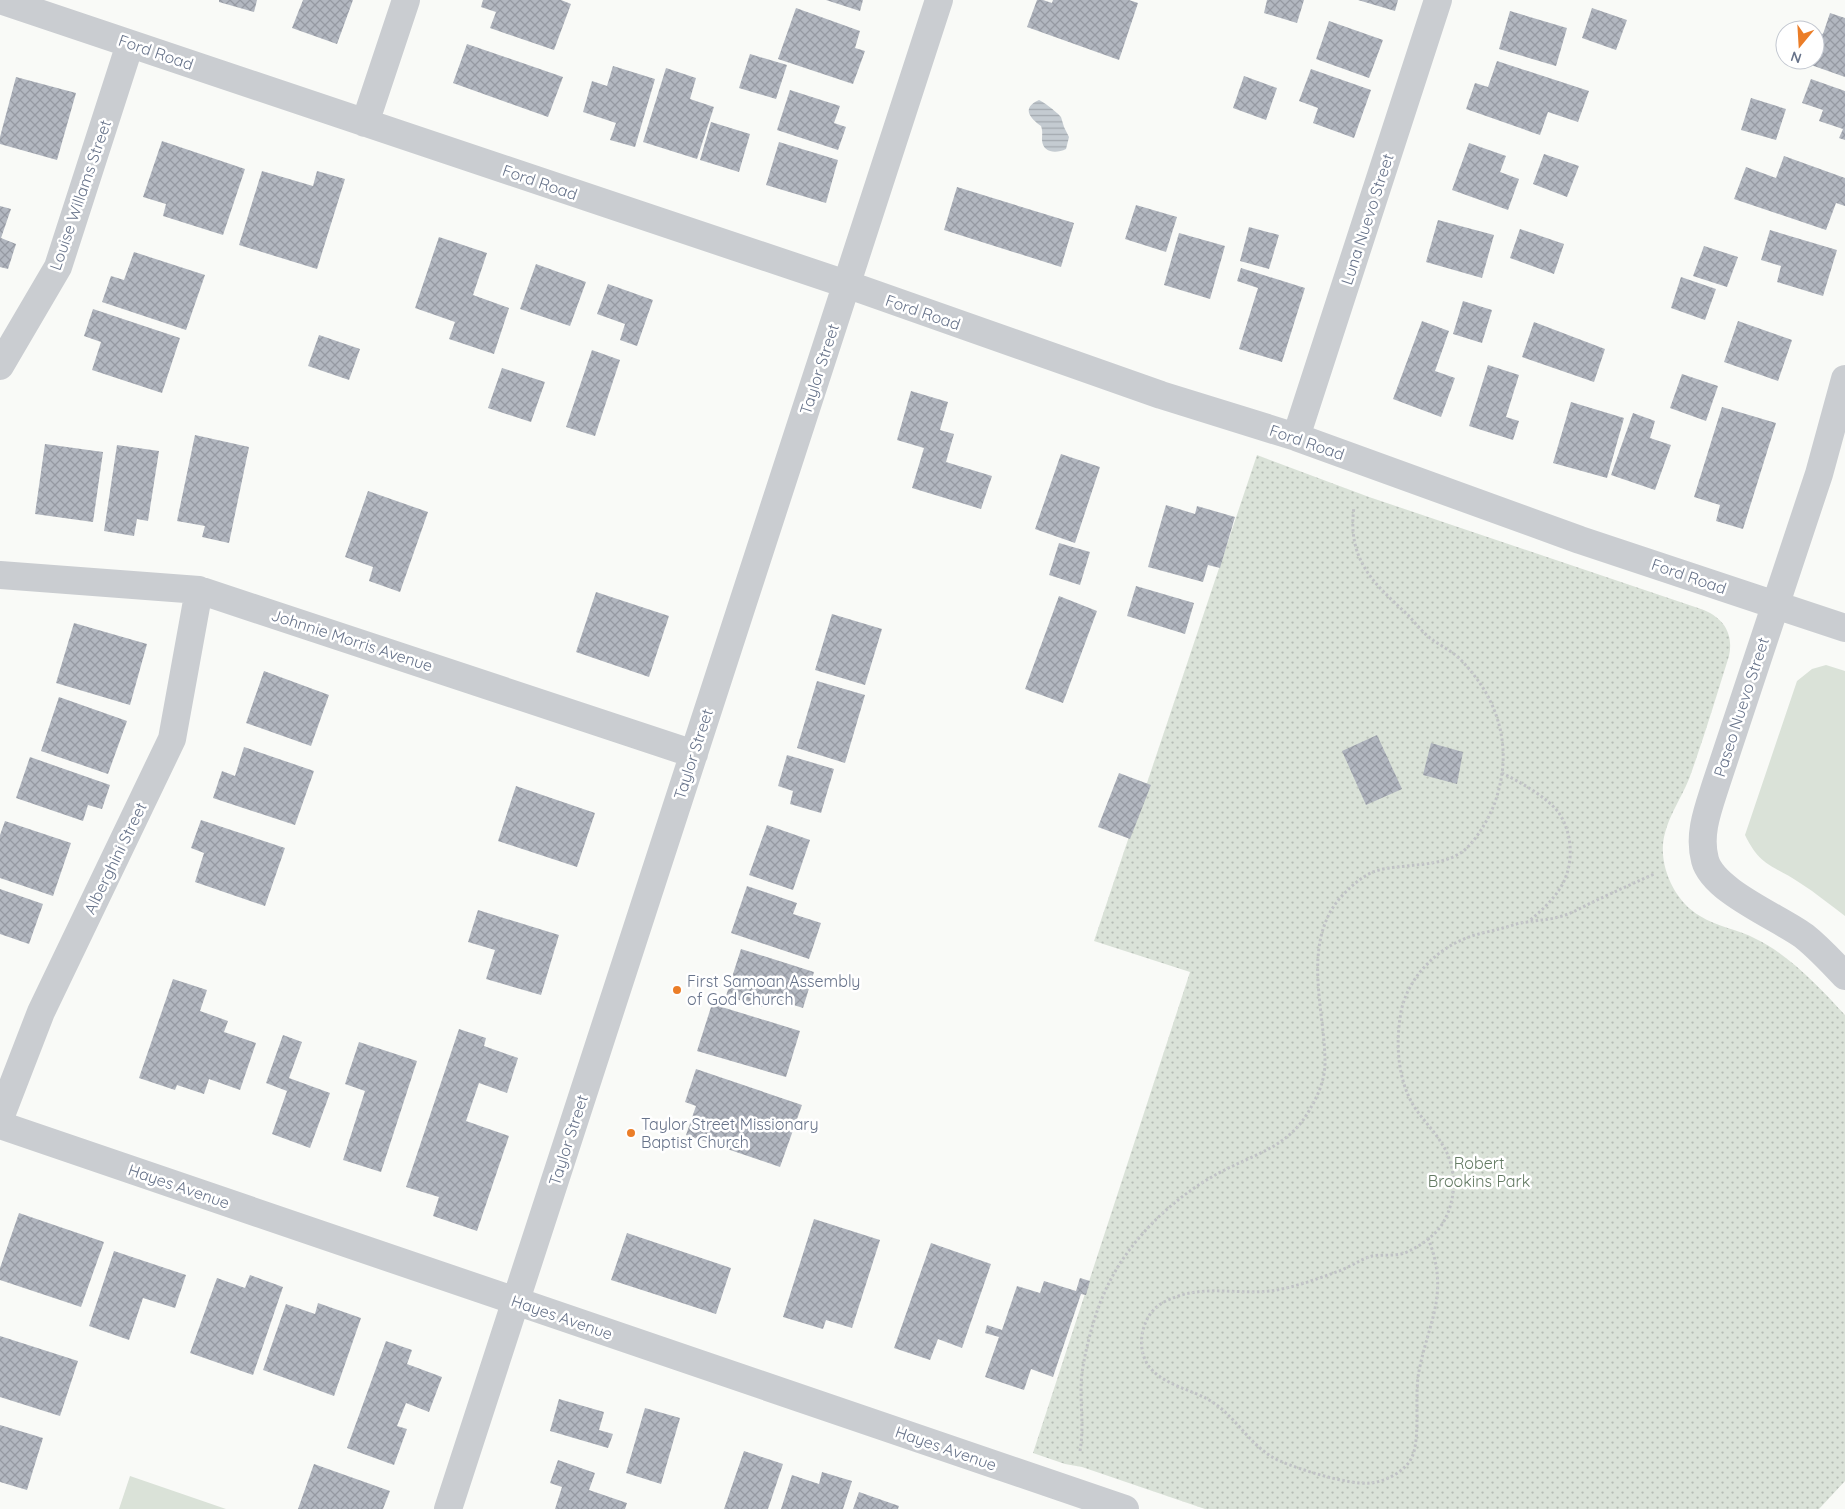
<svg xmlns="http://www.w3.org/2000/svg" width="1845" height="1509" font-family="Quicksand,sans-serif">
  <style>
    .green { fill: #dae2d8 }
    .park { fill: url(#park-dots) }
    .water { fill: url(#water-rules) }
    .building { fill: url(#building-cross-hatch) }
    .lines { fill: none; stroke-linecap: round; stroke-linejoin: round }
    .path { stroke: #c1c3c6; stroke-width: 3; stroke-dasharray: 2.5 2.5; stroke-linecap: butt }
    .minor { stroke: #cacdd1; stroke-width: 28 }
    .poi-dot { fill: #eb7d27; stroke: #fff; stroke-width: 2 }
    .labels { text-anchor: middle; stroke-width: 5; stroke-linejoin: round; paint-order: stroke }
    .street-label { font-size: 16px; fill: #67738a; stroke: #fff }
    .poi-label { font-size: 16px; fill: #67738a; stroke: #fff; text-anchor: start }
    .park-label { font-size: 16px; fill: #637a63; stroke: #fff }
  </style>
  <defs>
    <pattern id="park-dots" width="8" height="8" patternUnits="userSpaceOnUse" patternTransform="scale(1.25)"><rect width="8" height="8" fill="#dae2d8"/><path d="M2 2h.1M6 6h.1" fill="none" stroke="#b5bcb5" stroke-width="1.8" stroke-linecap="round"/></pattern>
    <pattern id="water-rules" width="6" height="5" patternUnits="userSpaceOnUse" patternTransform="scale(1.25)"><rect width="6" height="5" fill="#c4cbd1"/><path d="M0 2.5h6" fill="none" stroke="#a3a9af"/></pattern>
    <pattern id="building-cross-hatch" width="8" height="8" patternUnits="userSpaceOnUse" patternTransform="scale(1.25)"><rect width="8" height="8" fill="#b2b7c0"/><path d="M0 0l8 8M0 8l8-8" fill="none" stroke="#9599a2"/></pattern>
  </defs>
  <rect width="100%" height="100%" fill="#f9faf7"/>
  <path class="green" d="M1826 665 1845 671V916C1830 905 1816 893 1800 883 1774 865 1761 868 1745 835L1797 681 1812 669Z
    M130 1476 226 1509H119Z"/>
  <path class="park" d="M1257 455 1369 497 1701 609C1723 617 1734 633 1729 656 1716 697 1704 738 1689 779 1680 801 1665 821 1663 845 1661 872 1677 903 1700 916 1717 927 1738 929 1756 939 1788 954 1821 989 1845 1015V1481L1819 1509H1205L1082 1467 1065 1464 1033 1453 1190 972 1094 941Z"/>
  <path class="water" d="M1039 100C1044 102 1058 113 1061 117L1064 127 1069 137 1066 149C1056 154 1043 153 1042 140 1042 134 1043 132 1041 126 1030 118 1021 108 1039 100Z"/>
  <path class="building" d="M219 0H257L254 12 219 2Z
    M303 0H353L337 44 292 28Z
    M483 0H561L571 4 554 50 490 28 496 12 481 7Z
    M826 0H863L860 11Z
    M1037 0H1043L1052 3 1053 0H1129L1138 3 1119 60 1027 27Z
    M1267 0H1304L1297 23 1264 13Z
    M1358 0H1398L1395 11Z
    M796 8 860 31 855 48 865 51 853 84 778 59Z
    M1592 8 1627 20 1616 50 1582 38Z
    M1510 11 1567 28 1556 66 1499 49Z
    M1830 13 1845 18V77L1797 60H1815V32L1823 34Z
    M1329 21 1383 40 1369 78 1316 59Z
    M1791 23 1810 30H1789Z
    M467 44 563 77 548 117 453 83Z
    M750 54 787 65 776 99 739 88Z
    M1497 61 1589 91 1578 122 1548 112 1540 135 1466 109 1475 83 1488 87Z
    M613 66 655 79 635 147 610 140 616 123 583 112 592 81 607 86Z
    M666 68 696 78 690 99 714 107 697 159 643 142Z
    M1311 69 1371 90 1354 138 1313 123 1318 108 1299 101Z
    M1244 76 1277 88 1266 120 1233 108Z
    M16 77 76 93 57 160 0 144V137Z
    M1811 79 1845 91V140L1839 138 1843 129 1819 121 1823 110 1802 103Z
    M790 90 840 106 834 123 846 127 838 150 777 130Z
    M1751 98 1786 109 1776 140 1741 130Z
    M711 122 750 134 739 172 700 160Z
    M162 141 245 169 223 235 163 216 166 204 143 197Z
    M779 142 838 160 826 203 766 185Z
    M1469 143 1506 156 1500 172 1519 179 1508 210 1452 190Z
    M1544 154 1579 166 1567 197 1533 184Z
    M1784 156 1845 178V206L1836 203 1826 230 1734 199 1746 167 1776 178Z
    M262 171 313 186 317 171 345 179 317 269 239 245Z
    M957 187 1074 223 1061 267 944 230Z
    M1136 205 1177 217 1166 252 1125 239Z
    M0 206 11 209 1 238 16 244 8 269 0 267Z
    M1438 220 1494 235 1482 278 1426 262Z
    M1249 227 1279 235 1269 269 1240 261Z
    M1520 229 1564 244 1554 274 1510 258Z
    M1770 230 1837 250 1823 296 1777 282 1781 266 1761 260Z
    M1179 233 1225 246 1210 299 1164 285Z
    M439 237 487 253 473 295 509 308 494 354 449 339 455 322 415 308Z
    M1704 246 1738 257 1727 287 1693 276Z
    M134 252 205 275 186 330 102 302 111 276 124 280Z
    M536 264 586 282 570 326 520 309Z
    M1241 268 1305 288 1282 362 1239 349 1258 288 1237 281Z
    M1681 277 1716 289 1705 320 1671 308Z
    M608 284 653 300 637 346 620 340 625 324 597 314Z
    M1463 301 1492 310 1482 343 1453 334Z
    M93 309 180 338 162 393 92 370 101 342 84 336Z
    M1422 321 1449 331 1435 371 1455 378 1441 417 1393 399Z
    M1738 321 1792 340 1778 381 1724 362Z
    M1534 322 1605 349 1594 382 1522 357Z
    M319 335 360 349 349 380 308 366Z
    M592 350 620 360 595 436 566 427Z
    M1488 365 1519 375 1506 417 1519 421 1513 440 1469 426Z
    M502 368 545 382 531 422 488 408Z
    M1682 374 1718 386 1706 421 1670 408Z
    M911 391 948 402 940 430 954 434 946 462 992 476 981 509 912 488 924 448 897 440Z
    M1571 402 1624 418 1607 478 1553 463Z
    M1722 407 1776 423 1743 529 1716 521 1720 505 1694 497Z
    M1633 413 1655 421 1650 438 1671 445 1655 490 1611 475Z
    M195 435 249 447 229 543 202 537 205 526 177 521Z
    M45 444 103 452 93 522 35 514Z
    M117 445 159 451 148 521 137 519 134 536 104 531Z
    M1061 454 1100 467 1075 543 1035 529Z
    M368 491 428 512 400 592 369 581 373 567 345 557Z
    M1166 505 1195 514 1197 506 1235 517 1220 568 1208 565 1203 582 1148 567Z
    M1059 543 1090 552 1080 585 1049 575Z
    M1136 586 1194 603 1185 634 1127 616Z
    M596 592 669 616 649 677 576 652Z
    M1059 596 1097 611 1063 703 1025 689Z
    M832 614 882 629 865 685 815 670Z
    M74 623 147 644 130 705 56 683Z
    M264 671 329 695 311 746 246 723Z
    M817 681 865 695 845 763 797 748Z
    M59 697 127 721 108 774 41 751Z
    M1377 735 1402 789 1366 805 1342 751Z
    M1431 743 1463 752 1457 784 1423 775Z
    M244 747 314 771 295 825 213 798 222 771 235 776Z
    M787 755 834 769 821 813 790 804 793 791 778 786Z
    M30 757 110 785 102 809 88 805 83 821 16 798Z
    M1119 773 1151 785 1130 839 1098 827Z
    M516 786 595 813 577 867 498 841Z
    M201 820 285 848 265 906 195 882 204 853 191 848Z
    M5 821 71 843 53 896 0 878V835Z
    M767 825 810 840 793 890 749 875Z
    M747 886 797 903 793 914 821 923 809 959 731 933Z
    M0 889 43 904 29 944 0 934Z
    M478 910 559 935 541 995 486 979 495 950 468 942Z
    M741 949 814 972 803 1008 766 996 762 1007 726 996Z
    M173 979 207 990 200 1011 228 1021 224 1032 256 1043 240 1090 209 1079 204 1094 177 1085 175 1090 139 1078Z
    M712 1004 800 1031 786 1077 697 1051Z
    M459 1029 486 1038 484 1046 518 1058 507 1093 479 1083 466 1121 509 1136 477 1231 433 1216 439 1197 406 1187Z
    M283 1035 302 1042 289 1078 330 1093 310 1148 272 1134 287 1091 266 1083Z
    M359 1042 417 1061 381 1172 343 1160 365 1091 345 1084Z
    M696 1069 802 1105 780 1167 686 1135 696 1106 685 1102Z
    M19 1213 104 1242 81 1307 0 1280V1268Z
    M814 1219 880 1240 852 1328 826 1320 823 1329 783 1317Z
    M627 1233 731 1268 716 1314 611 1280Z
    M931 1243 991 1264 962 1348 938 1339 930 1360 894 1348Z
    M114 1251 186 1275 175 1308 143 1298 129 1340 89 1326Z
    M250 1275 283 1287 253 1375 190 1353 217 1278 245 1288Z
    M1080 1278 1090 1281 1086 1295 1081 1294 1053 1377 1031 1369 1024 1390 985 1377 999 1337 985 1333 987 1325 1002 1330 1017 1286 1040 1293 1044 1281 1076 1291Z
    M318 1303 361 1318 334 1396 263 1370 286 1304 315 1314Z
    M0 1336 78 1361 60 1416 0 1397Z
    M386 1341 412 1350 407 1364 442 1377 429 1412 406 1403 397 1426 407 1429 394 1465 347 1448Z
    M559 1399 604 1412 599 1430 613 1434 608 1448 550 1431Z
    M645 1408 680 1418 661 1484 626 1473Z
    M0 1425 43 1438 27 1490 0 1482Z
    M744 1451 783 1464 768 1509H724Z
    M558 1460 595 1473 589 1490 627 1503 625 1509H555L562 1487 550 1483Z
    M314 1464 390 1491 383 1509H298Z
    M822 1472 852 1481 843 1509H781L792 1475 819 1484Z
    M859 1492 899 1506 898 1509H853Z"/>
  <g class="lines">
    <path class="path" d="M1502 773C1520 782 1547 797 1559 813 1574 836 1574 868 1559 890 1551 902 1540 912 1529 921
      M1428 1238C1450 1293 1429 1320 1419 1371 1414 1396 1421 1437 1412 1457 1406 1471 1385 1482 1370 1483 1348 1485 1301 1470 1280 1461 1250 1448 1237 1416 1209 1400 1192 1390 1166 1385 1152 1370 1134 1352 1140 1314 1164 1302 1201 1283 1233 1295 1270 1291 1293 1288 1317 1279 1339 1271 1350 1267 1361 1259 1372 1256 1384 1254 1396 1257 1407 1252 1420 1246 1433 1237 1441 1226 1457 1202 1458 1168 1442 1144 1432 1127 1417 1115 1409 1097 1397 1071 1396 1040 1401 1012 1407 980 1434 951 1464 939 1475 934 1488 932 1499 929 1508 927 1517 923 1527 922 1539 920 1550 920 1562 916 1573 913 1584 906 1595 901 1614 892 1634 883 1654 874
      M1080 1451C1085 1423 1078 1394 1083 1366 1088 1339 1096 1309 1108 1285 1130 1239 1173 1198 1217 1174 1253 1154 1289 1148 1310 1109 1318 1096 1325 1079 1325 1063 1325 1010 1301 944 1340 898 1349 888 1361 877 1373 872 1386 867 1401 867 1415 865 1430 864 1449 861 1462 852 1476 842 1492 814 1497 796 1513 744 1497 696 1459 658 1451 651 1442 646 1434 641 1424 634 1416 624 1408 615 1372 582 1347 559 1354 507"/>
    <path class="minor" d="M0 0 846 284 1161 395 1296 437 1580 540 1845 628
      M365 123 406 0
      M0 366 58 267 130 44
      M1845 379 1819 474 1716 784C1708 809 1698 834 1705 860 1713 891 1778 917 1804 936 1819 948 1832 962 1845 976
      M1296 437 1438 0
      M0 575 199 590 694 754
      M0 1118 41 1012 172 739 199 590
      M0 1125 1125 1509
      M448 1509 939 0"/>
  </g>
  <g class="poi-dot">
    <circle cx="677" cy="990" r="5"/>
    <circle cx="631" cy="1133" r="5"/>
  </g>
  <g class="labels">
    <g class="street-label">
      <text transform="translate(156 52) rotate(19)" y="6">Ford Road</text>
      <text transform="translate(540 182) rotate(19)" y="6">Ford Road</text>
      <text transform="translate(80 195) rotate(-71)" y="6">Louise Willams Street</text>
      <text transform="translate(1367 219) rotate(-72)" y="6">Luna Nuevo Street</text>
      <text transform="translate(923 312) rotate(19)" y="6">Ford Road</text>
      <text transform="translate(819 369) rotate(-72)" y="6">Taylor Street</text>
      <text transform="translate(1307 442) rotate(19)" y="6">Ford Road</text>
      <text transform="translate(1689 576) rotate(19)" y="6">Ford Road</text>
      <text transform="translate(352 640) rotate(18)" y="6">Johnnie Morris Avenue</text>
      <text transform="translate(1741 707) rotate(-72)" y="6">Paseo Nuevo Street</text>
      <text transform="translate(693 754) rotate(-72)" y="6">Taylor Street</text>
      <text transform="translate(115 858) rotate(-64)" y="6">Alberghini Street</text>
      <text transform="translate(568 1140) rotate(-72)" y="6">Taylor Street</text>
      <text transform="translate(179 1186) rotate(19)" y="6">Hayes Avenue</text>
      <text transform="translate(562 1317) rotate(19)" y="6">Hayes Avenue</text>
      <text transform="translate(946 1448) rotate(19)" y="6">Hayes Avenue</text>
    </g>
    <g class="poi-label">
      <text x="687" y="987">First Samoan Assembly<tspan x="687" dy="18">of God Church</tspan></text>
      <text x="641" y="1130">Taylor Street Missionary<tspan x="641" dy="18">Baptist Church</tspan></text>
    </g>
    <g class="park-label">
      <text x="1479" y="1169">Robert<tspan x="1479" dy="18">Brookins Park</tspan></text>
    </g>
  </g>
  <g transform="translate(1800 45) rotate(198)"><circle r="24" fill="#ffffff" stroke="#c2c7d0"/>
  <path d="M0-4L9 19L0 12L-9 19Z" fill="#eb7d27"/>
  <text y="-8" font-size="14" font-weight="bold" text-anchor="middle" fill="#67738a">N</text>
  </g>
</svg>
